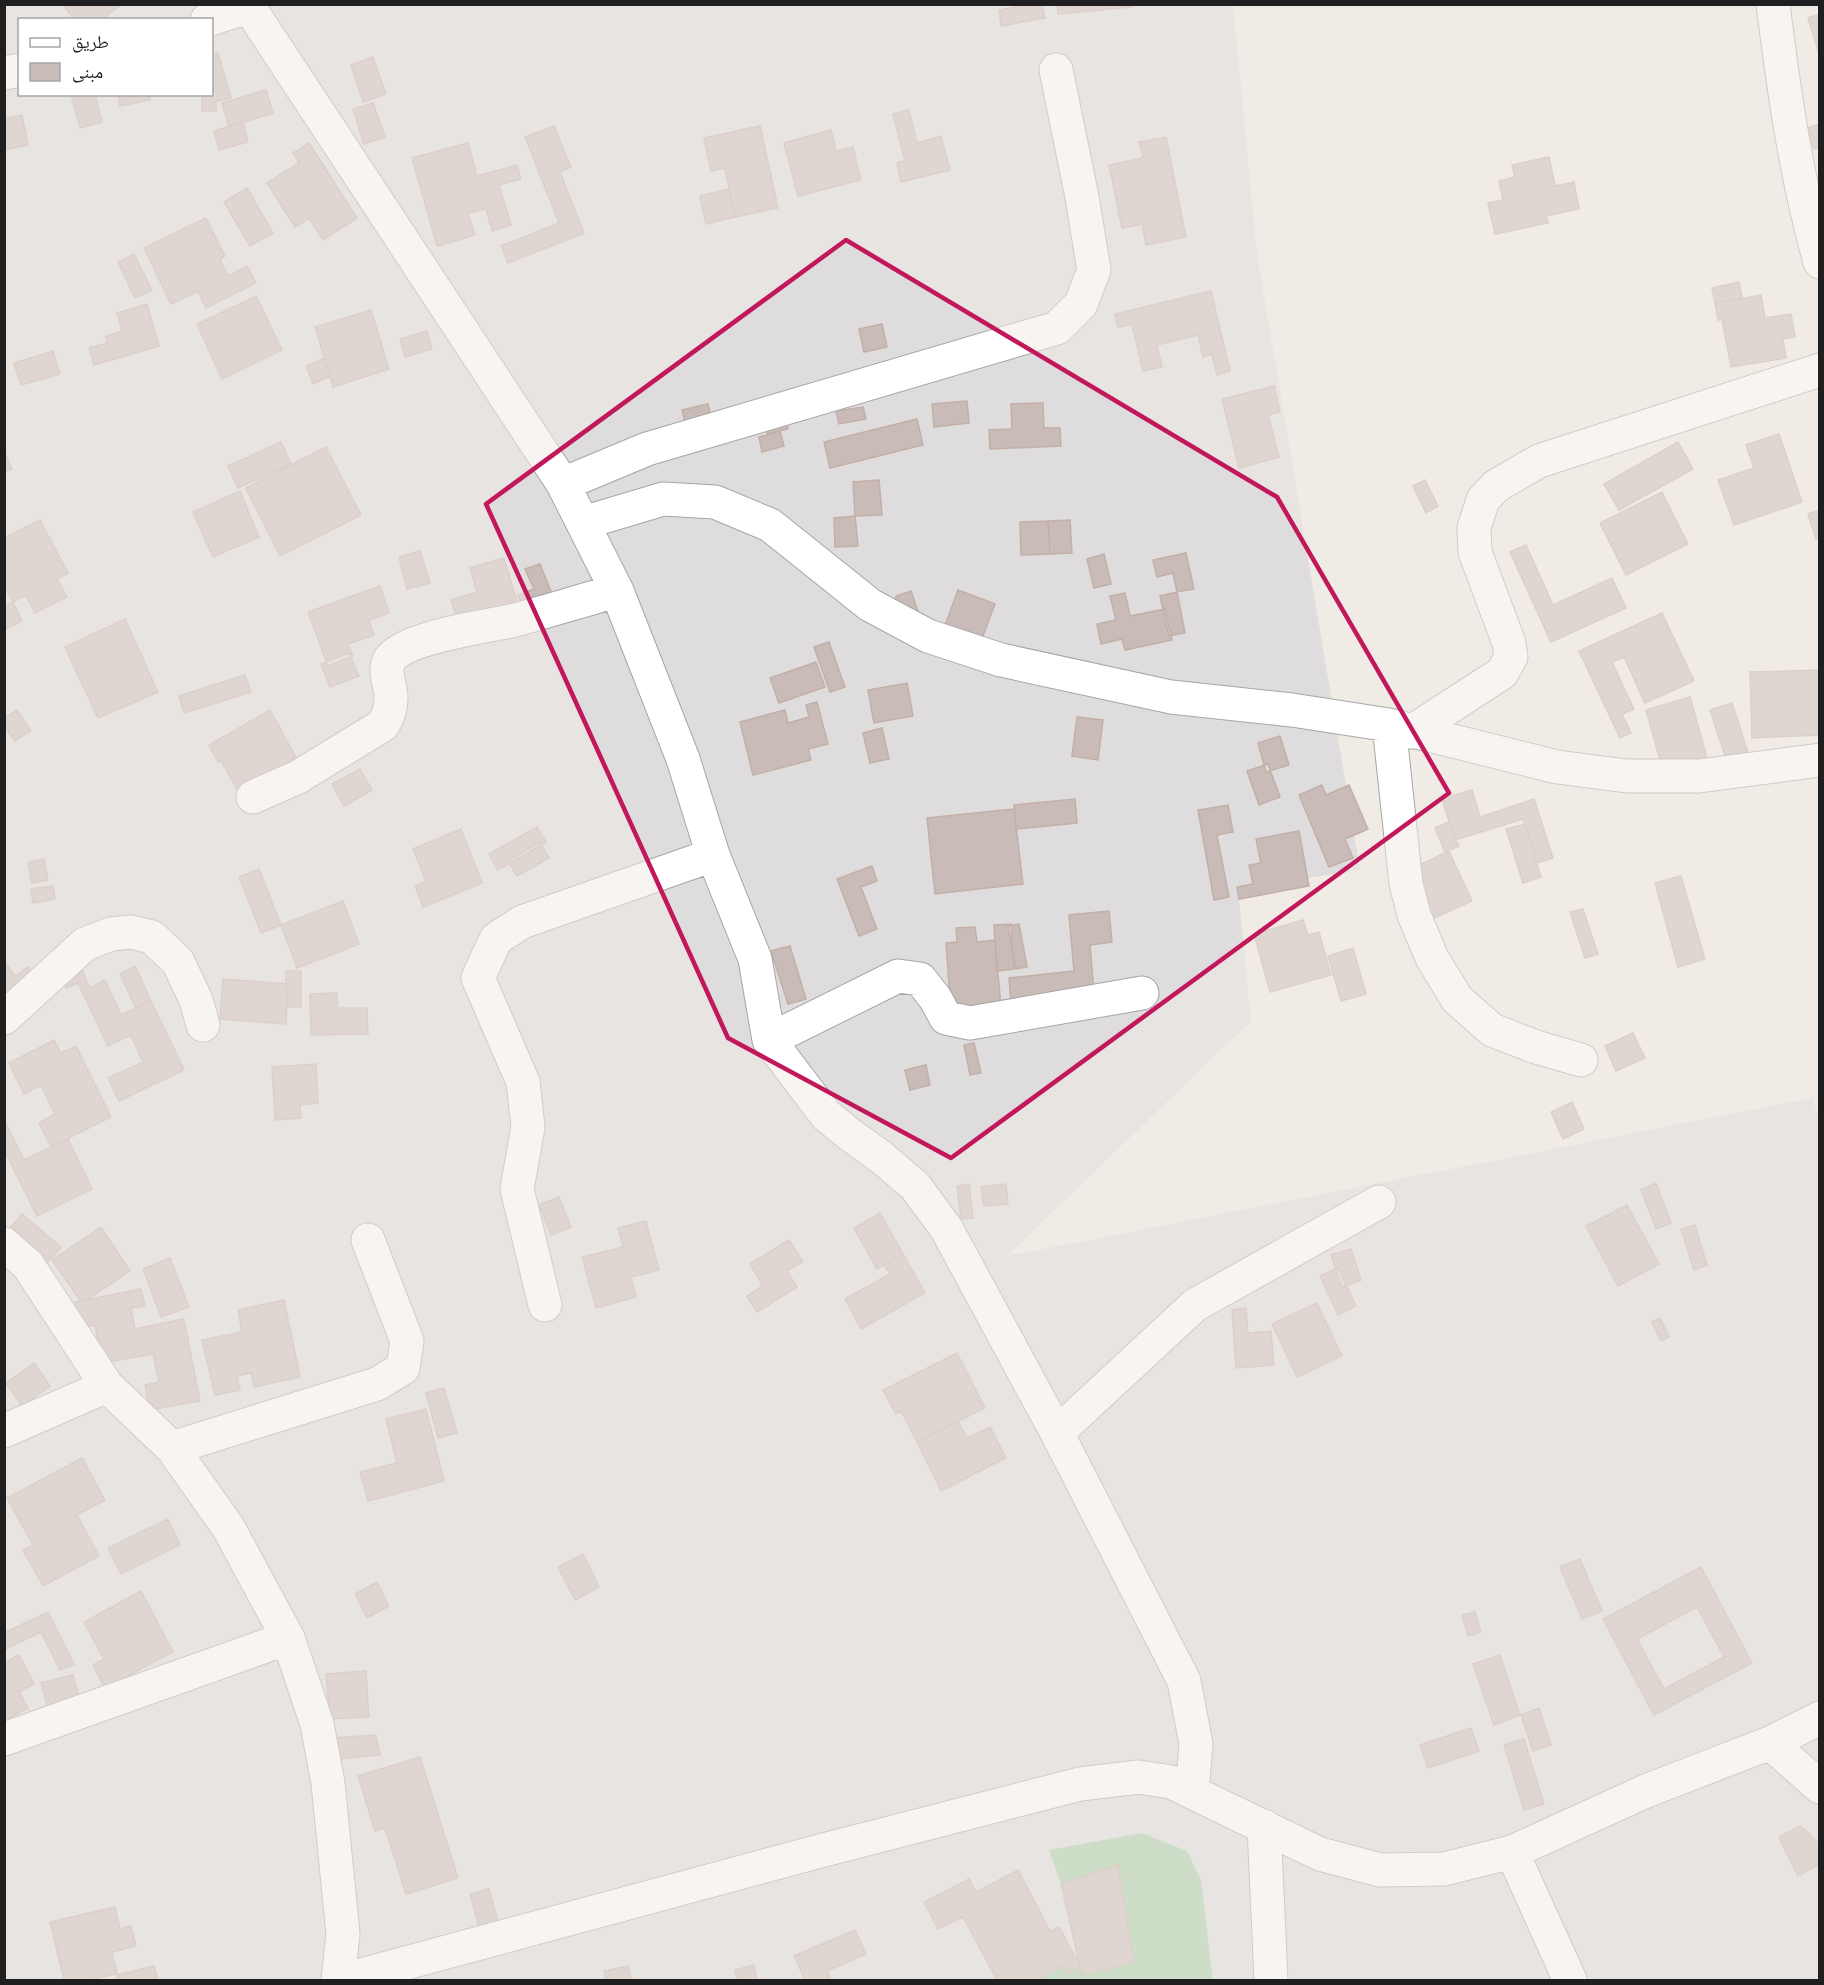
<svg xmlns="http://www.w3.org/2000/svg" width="1824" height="1985" font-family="'Asap Condensed','Noto Naskh Arabic',sans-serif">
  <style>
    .residential { fill: #dedcdd; fill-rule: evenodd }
    .cemetery { fill: #a4cca5 }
    .building { fill: #c9bcb8; stroke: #c4afa6; stroke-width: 1.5; fill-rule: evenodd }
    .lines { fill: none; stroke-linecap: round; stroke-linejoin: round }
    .minor-casing { stroke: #a6a6a6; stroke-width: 35 }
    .minor { stroke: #fff; stroke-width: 33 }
    .marked { fill: none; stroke: #c2185b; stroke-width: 4.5; stroke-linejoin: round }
  </style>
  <rect width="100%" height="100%" fill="#f1ebe5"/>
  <path class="residential" d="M5 5H1233L1257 254 1360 870 1238 889 1251 1021 1007 1256 1812 1098 1820 1121 1819 1980H5ZM20 20H212V94H20Z"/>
  <path class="cemetery" d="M1142 1833 1187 1851 1201 1880 1213 1980H1037L1063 1966H1081L1061 1884 1049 1850Z"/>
  <path class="building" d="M63 4H122L101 20H74Z
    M1032 4H1042L1045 18 1001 26 999 10Z
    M1057 4H1131V7L1058 14Z
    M1820 14V57L1808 18Z
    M218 53 231 98 214 102 212 94V55Z
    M373 57 386 94 363 102 351 65Z
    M266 90 273 113 229 127 222 103Z
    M212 91H216V111H202V94H212Z
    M71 94H95L102 122 80 128Z
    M118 94H149L150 100 120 106Z
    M373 103 385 137 364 144 353 109Z
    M909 110 917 143 941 136 950 170 901 182 897 163 905 161 893 114Z
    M22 115 28 145 4 150V116L5 118Z
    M243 122 248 142 219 150 214 131Z
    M1820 124V147L1814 149 1807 128Z
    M554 126 571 167 560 172 584 233 508 263 501 246 559 223 525 137Z
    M760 126 778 208 735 217 725 168 711 171 704 138Z
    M831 130 836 151 853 147 861 180 798 196 784 143Z
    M1166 137 1186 237 1146 245 1142 224 1122 228 1109 165 1143 158 1139 142Z
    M309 143 357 218 323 240 309 218 295 227 267 183 299 163 293 153Z
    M468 143 477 176 517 165 521 179 499 185 511 225 492 231 486 209 468 213 475 235 437 246 412 158Z
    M1549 157 1555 186 1574 182 1579 209 1546 216 1548 223 1495 234 1488 203 1503 200 1499 181 1515 177 1512 165Z
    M247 188 273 233 250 246 224 202Z
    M729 189 735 217 706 224 700 196Z
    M206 218 225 256 220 259 228 276 247 266 256 283 206 308 198 291 171 304 144 248Z
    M134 254 152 290 135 298 118 262Z
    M1739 282 1742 298 1715 303 1712 288Z
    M1211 291 1230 371 1217 375 1212 354 1203 357 1198 335 1157 345 1162 367 1143 371 1132 324 1118 327 1115 314Z
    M1761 295 1765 318 1791 314 1795 337 1783 339 1786 358 1731 367 1722 319 1718 320 1715 303Z
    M256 296 282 350 222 379 197 324Z
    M147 304 159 346 94 365 89 348 107 343 106 336 122 331 117 313Z
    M371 310 389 369 333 387 315 327Z
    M882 324 887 347 864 352 859 329Z
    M427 331 432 349 405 357 400 339Z
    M53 351 60 374 21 385 14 363Z
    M323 359 330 376 313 384 306 366Z
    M1274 386 1280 412 1268 415 1279 457 1239 468 1222 399Z
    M967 401 969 423 934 427 932 404Z
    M1043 403 1044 428H1060L1061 446 990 449 989 430 1012 429 1011 404Z
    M708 404 714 429 688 435 682 410Z
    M863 407 866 419 839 424 836 411Z
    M785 414 788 429 767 434 764 420Z
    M917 419 923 445 830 468 824 442Z
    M780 431 784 446 762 452 759 437Z
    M1779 434 1802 502 1734 525 1718 480 1754 468 1746 445Z
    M281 442 291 464 238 488 228 466Z
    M1678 442 1693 469 1619 510 1604 484Z
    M326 447 361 515 280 556 246 488Z
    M4 451 12 469 4 472Z
    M879 480 882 515 855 516 853 482Z
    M1425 480 1438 506 1426 513 1413 486Z
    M240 491 259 537 213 557 193 512Z
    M1662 492 1688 544 1626 575 1600 523Z
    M1820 510V538L1816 539 1808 514Z
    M855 516 858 546 835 547 834 518Z
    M40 520 68 573 57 579 67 597 35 613 26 595 13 602 4 586V538Z
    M1070 520 1072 553 1050 554 1048 521Z
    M1048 521 1050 554 1021 555 1020 522Z
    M1526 545 1553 605 1612 578 1626 608 1551 642 1510 552Z
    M420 551 430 583 407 589 399 557Z
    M1186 553 1194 589 1177 592 1173 573 1157 577 1153 560Z
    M1104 554 1111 584 1094 588 1087 559Z
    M504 558 517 602 457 619 451 600 477 592 470 568Z
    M540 564 552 594 522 606 518 595 534 589 525 569Z
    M380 586 389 613 369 620 374 635 348 644 353 656 328 666 308 612Z
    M958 590 995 604 980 644 939 642Z
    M911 591 920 617 890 627 896 596Z
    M1177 592 1185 633 1169 636 1160 596Z
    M1125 593 1130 616 1165 609 1172 640 1125 650 1122 639 1101 644 1097 624 1116 620 1110 596Z
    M13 602 22 621 4 630V607Z
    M1662 613 1694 681 1645 703 1624 657 1612 662 1634 709 1622 714 1631 733 1620 738 1579 651Z
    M125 619 158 692 98 718 65 647Z
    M829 642 845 687 830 692 814 647Z
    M349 653 359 676 330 687 321 664Z
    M816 662 825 687 779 703 770 678Z
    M1820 670V735L1752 738 1750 672Z
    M245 675 251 692 184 713 179 696Z
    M907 683 913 716 874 723 868 690Z
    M1690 697 1707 758 1663 771 1646 710Z
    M817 702 828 744 808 749 811 760 753 775 740 722 785 710 788 723 809 717 806 705Z
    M1732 703 1752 765 1730 771 1710 710Z
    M17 710 31 731 15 741 4 726V718Z
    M270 710 298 761 240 794 221 761 218 762 209 745Z
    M1077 717 1103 720 1098 760 1072 756Z
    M882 728 889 759 870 763 863 733Z
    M1280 736 1289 765 1266 772 1258 743Z
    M1268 764 1280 797 1259 805 1247 771Z
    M360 769 372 790 344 806 332 784Z
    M1322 785 1326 795 1349 785 1368 829 1345 839 1353 858 1329 867 1299 795Z
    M1472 790 1480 817 1534 799 1553 858 1537 863 1523 819 1455 840 1442 799Z
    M1075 799 1077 823 1016 829 1014 805Z
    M1228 805 1233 832 1217 835 1229 897 1214 900 1198 810Z
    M1014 809 1023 884 935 894 927 818Z
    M1449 822 1459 846 1445 852 1435 828Z
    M1525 824 1541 877 1523 883 1506 829Z
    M537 827 546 842 498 870 489 854Z
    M461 829 482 883 423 907 415 886 426 882 413 849Z
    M1299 831 1309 886 1239 899 1237 887 1253 884 1249 865 1261 863 1256 839Z
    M540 842 549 858 517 876 508 861Z
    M1449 851 1472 901 1428 921 1406 871Z
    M44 859 48 880 32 883 28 862Z
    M872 866 877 881 861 887 877 929 859 936 837 879Z
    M259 869 281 925 261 933 239 877Z
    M1681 876 1705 959 1678 967 1655 883Z
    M53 886 55 899 33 903 31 889Z
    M343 901 359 944 297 968 281 925Z
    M1583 909 1598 954 1585 958 1570 912Z
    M1109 911 1112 942 1090 945 1094 993 1011 1002 1009 978 1074 971 1069 915Z
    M1303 920 1308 935 1319 932 1331 975 1270 992 1254 934Z
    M1011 924 1014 969 997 971 994 925Z
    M1019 924 1027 967 1016 969 1008 926Z
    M975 927 977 942 995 940 1001 1007 951 1012 946 943 957 942 956 928Z
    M790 946 806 999 788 1004 771 951Z
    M1353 948 1366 994 1341 1001 1328 956Z
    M4 961 15 976 28 967 35 977 4 998Z
    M135 966 151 1001 136 1008 120 974Z
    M82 970 90 988 105 980 121 1015 151 1001 184 1070 119 1101 108 1078 143 1062 131 1035 108 1046 78 983 66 988 62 979Z
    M286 971H301V1007H286Z
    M223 979 288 984 286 1024 220 1019Z
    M337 993 338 1008H367L368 1034 311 1035 310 994Z
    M1633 1033 1645 1058 1616 1071 1605 1046Z
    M54 1040 61 1053 76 1046 111 1117 51 1147 39 1123 55 1114 41 1085 24 1094 9 1063Z
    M974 1043 981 1073 970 1075 964 1045Z
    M316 1064 318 1103 300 1105 301 1118 275 1120 272 1067Z
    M926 1065 930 1085 910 1090 905 1070Z
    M1572 1102 1584 1129 1563 1139 1551 1112Z
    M5 1121 24 1160 68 1139 92 1189 37 1216 4 1150Z
    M1656 1183 1671 1223 1656 1229 1641 1190Z
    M969 1184 973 1218 961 1219 957 1186Z
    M1006 1184 1008 1204 984 1206 981 1187Z
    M559 1197 571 1227 551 1235 539 1205Z
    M1627 1205 1659 1264 1618 1286 1586 1226Z
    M880 1213 903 1254 877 1269 854 1228Z
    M22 1214 61 1247 40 1271 4 1235Z
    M646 1221 659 1270 631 1277 636 1297 596 1308 582 1257 623 1247 618 1228Z
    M1695 1225 1707 1265 1694 1270 1681 1229Z
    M101 1227 130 1271 82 1303 52 1260Z
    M789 1240 803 1262 787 1271 797 1287 757 1312 747 1296 763 1286 750 1264Z
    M1351 1249 1361 1280 1342 1287 1331 1255Z
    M903 1254 925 1293 861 1329 845 1299 890 1274 884 1265Z
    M170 1258 189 1307 161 1317 143 1269Z
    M1338 1268 1356 1306 1338 1315 1320 1276Z
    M141 1289 145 1306 131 1308 135 1329 184 1319 200 1401 150 1410 145 1385 159 1382 153 1354 102 1363 95 1325 80 1328 75 1302Z
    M284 1300 300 1377 254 1387 251 1373 237 1376 240 1390 215 1395 202 1340 242 1332 238 1310Z
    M1317 1303 1342 1356 1297 1377 1272 1324Z
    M1246 1308 1248 1333 1271 1331 1274 1365 1236 1368 1232 1310Z
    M1660 1318 1669 1337 1661 1341 1652 1322Z
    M957 1353 985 1408 917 1442 901 1411 896 1414 883 1390Z
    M34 1363 50 1386 22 1406 6 1383Z
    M444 1388 457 1433 438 1438 426 1393Z
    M426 1409 444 1481 368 1501 360 1472 397 1463 386 1419Z
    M958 1421 967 1438 990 1427 1006 1458 941 1491 917 1442Z
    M82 1458 105 1500 77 1515 99 1556 43 1586 23 1550 33 1545 7 1498Z
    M168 1519 180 1545 121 1574 108 1548Z
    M583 1554 599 1587 575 1600 558 1567Z
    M1580 1559 1602 1611 1582 1619 1560 1567Z
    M1701 1567 1752 1663 1654 1715 1603 1619ZM1697 1607 1724 1657 1664 1689 1637 1639Z
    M377 1582 389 1606 367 1618 355 1594Z
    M141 1591 173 1652 105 1688 93 1665 104 1659 84 1622Z
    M48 1612 74 1664 60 1670 41 1632 4 1650V1633Z
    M1475 1612 1481 1632 1468 1636 1462 1615Z
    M19 1655 34 1684 19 1692 28 1708 4 1721V1663Z
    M1500 1655 1520 1715 1494 1725 1473 1664Z
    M366 1671 369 1717 330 1719 326 1674Z
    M73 1675 82 1708 50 1717 41 1683Z
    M1539 1708 1551 1745 1533 1751 1521 1715Z
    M1471 1728 1479 1751 1428 1768 1420 1745Z
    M376 1735 380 1755 339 1759 333 1738Z
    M1524 1739 1544 1804 1524 1810 1504 1745Z
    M420 1757 458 1878 406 1894 385 1828 375 1831 358 1776Z
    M1801 1826 1820 1845V1864L1798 1876 1779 1837Z
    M1118 1865 1134 1963 1082 1975 1061 1884Z
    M1018 1870 1050 1931 1059 1927 1081 1967 1067 1974 1063 1966 1037 1980H997L963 1917 938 1929 924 1902 969 1879 976 1892Z
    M489 1889 501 1933 482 1938 470 1894Z
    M115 1907 120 1929 131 1926 136 1946 112 1952 117 1974 87 1980H64L50 1922Z
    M855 1930 866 1954 827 1971 831 1980H805L794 1956Z
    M754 1965 757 1980H737L735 1970Z
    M154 1966 158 1980H118L117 1975Z
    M628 1966 631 1980H606L604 1971Z"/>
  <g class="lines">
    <defs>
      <path id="minor" d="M247 4 563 484 617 591 683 759 713 855 755 959 769 1040 826 1115 849 1134 881 1157 915 1186 946 1228 1057 1433 1184 1681 1196 1744 1192 1792
        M1773 4C1784 92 1796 177 1820 262
        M207 20 248 7
        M4 73 20 70
        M563 484 647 449 1057 328 1081 304 1094 270 1082 197 1056 70
        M583 523 663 499 715 502 770 525 870 605 928 636 1001 660 1171 697 1292 710 1389 725 1557 767 1627 776H1699L1820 760
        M1389 725 1406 884 1414 915 1432 958 1457 999 1492 1030 1536 1047 1581 1060
        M1411 732 1502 673 1511 657 1509 643 1475 552 1474 528 1483 500 1496 486 1539 461 1820 370
        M253 797 298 777 383 725C388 717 391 709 391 699 392 687 382 671 390 659 407 636 487 627 515 620 549 611 583 600 617 591
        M4 1018 85 944 111 934 131 932 152 937 178 962 196 1000 203 1025
        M769 1040 898 976 920 979 935 998 946 1018 970 1023 1142 993
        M4 1244 28 1265 107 1386 172 1448 228 1527 288 1638 317 1724 328 1783 343 1934 338 1980
        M545 1305 517 1189 528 1127 523 1082 478 978 496 939 522 922 713 855
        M4 1431 107 1386
        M1057 1433 1195 1305 1379 1202
        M172 1448 377 1384 403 1368 407 1341 368 1240
        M4 1739 288 1638
        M1770 1743 1820 1787
        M1264 1826 1271 1980
        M1512 1852 1570 1980
        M343 1980 820 1851 1080 1784 1139 1777 1171 1782 1320 1854 1380 1870 1444 1869 1512 1852 1646 1791 1770 1743 1820 1718"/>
    </defs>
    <use href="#minor" class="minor-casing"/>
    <use href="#minor" class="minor"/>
  </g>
  <path d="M0 0H1824V1985H0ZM846 240 1277 497 1449 793 951 1158 728 1038 486 504Z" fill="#f1ebe5" fill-opacity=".55" fill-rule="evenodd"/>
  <path class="marked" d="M846 240 1277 497 1449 793 951 1158 728 1038 486 504Z"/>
  <rect width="1824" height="1985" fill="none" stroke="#1f1f1f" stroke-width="12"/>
  <rect x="18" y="18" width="195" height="78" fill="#ffffff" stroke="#a5a5a5" stroke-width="1.5"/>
  <rect x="30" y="38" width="30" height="9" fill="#ffffff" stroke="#a5a5a5" stroke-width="1.5"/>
  <text x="72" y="48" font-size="18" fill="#1f1f1f">طريق</text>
  <rect x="30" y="63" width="30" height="18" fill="#c9bcb8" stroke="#a5a5a5" stroke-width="1.5"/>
  <text x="72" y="78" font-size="18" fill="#1f1f1f">مبنى</text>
</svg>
